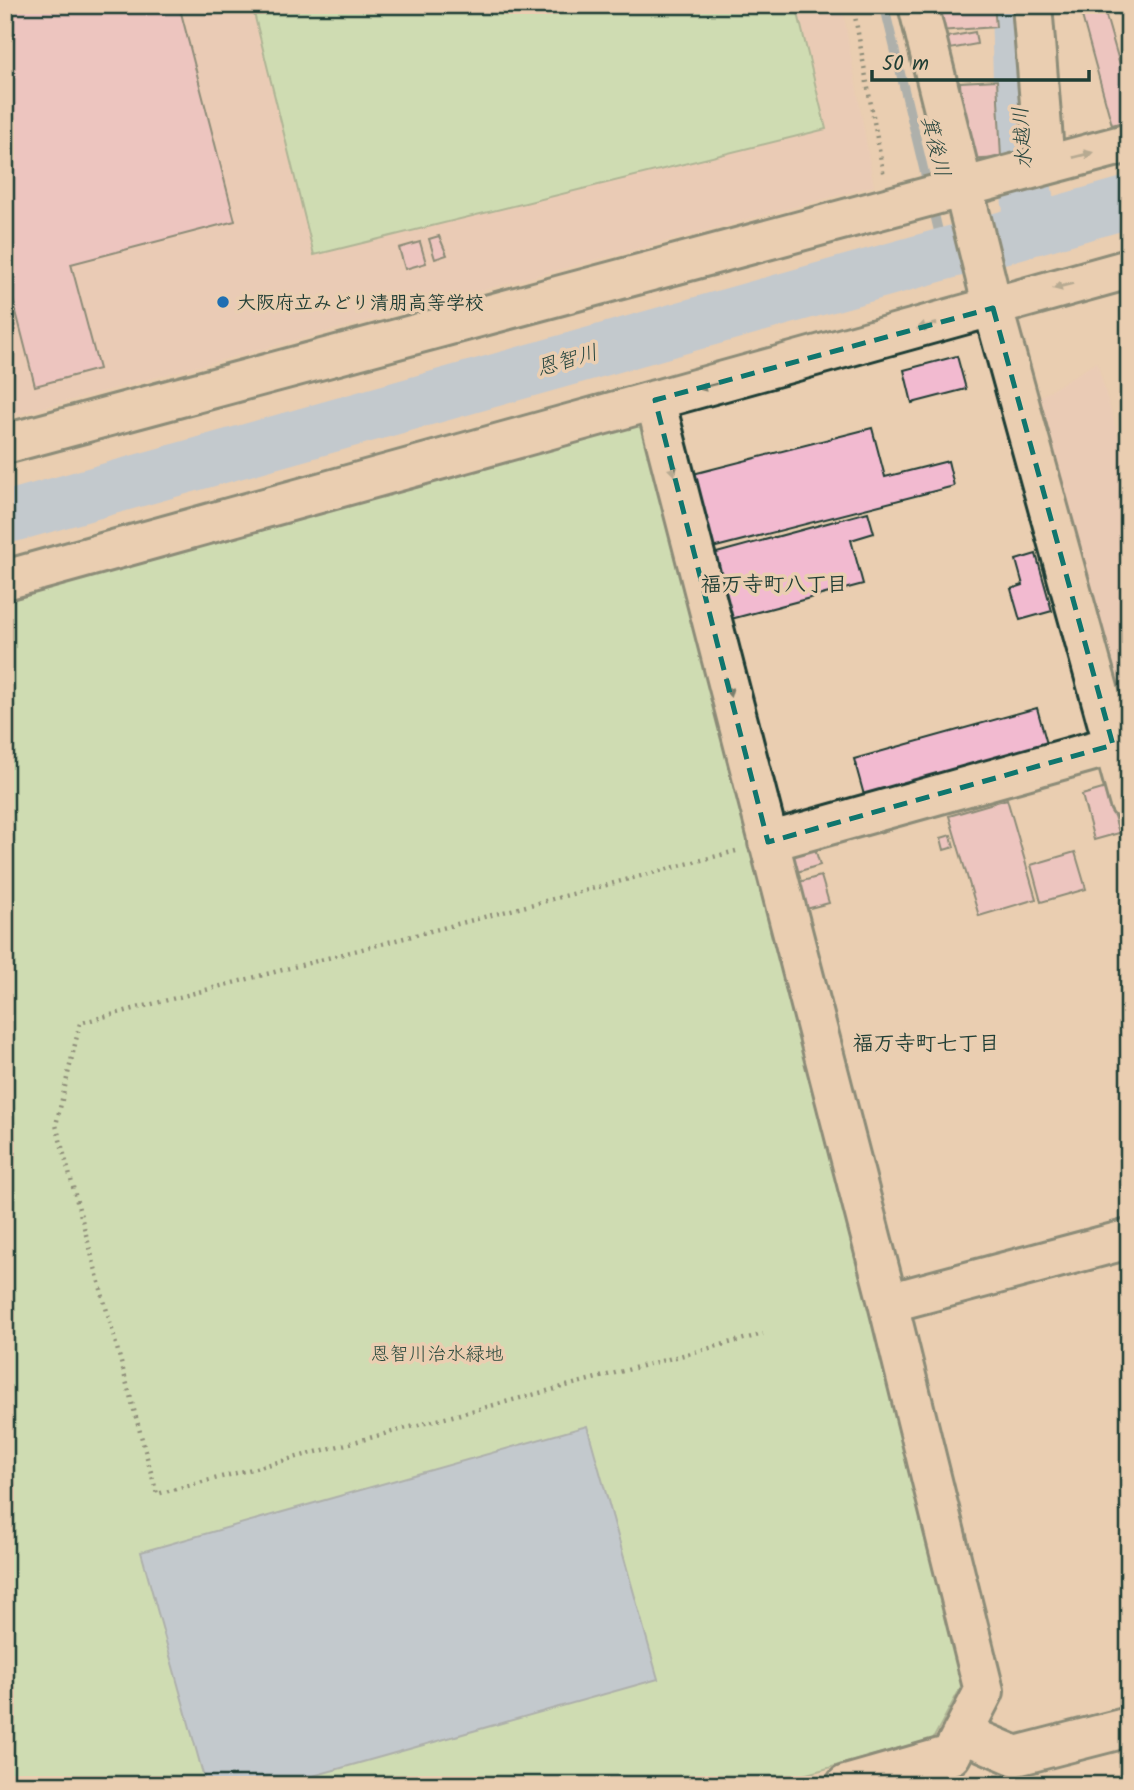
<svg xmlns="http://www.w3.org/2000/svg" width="1134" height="1790" font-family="Kalam,'Klee One',sans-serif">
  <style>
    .built { fill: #ecc8ba }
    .green { fill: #b0eeb4; stroke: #689674; stroke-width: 2 }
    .water { fill: #96c3f0; stroke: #668da5; stroke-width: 2 }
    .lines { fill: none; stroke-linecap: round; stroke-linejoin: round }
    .stream { stroke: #668da5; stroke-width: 9 }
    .river { stroke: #96c3f0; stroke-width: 52 }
    .building { fill: #f2bad0; stroke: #1f3d34; stroke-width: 2 }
    .minor-casing { stroke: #1f3d34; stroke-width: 44 }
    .path { stroke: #1f3d34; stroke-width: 4.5; stroke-dasharray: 2 5; stroke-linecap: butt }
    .minor { stroke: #eaceb1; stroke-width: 38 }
    .oneway { fill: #7a7e6c }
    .marked { fill: none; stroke: #0f766e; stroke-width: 5; stroke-dasharray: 14 9; stroke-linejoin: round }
    .poi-dot { fill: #1f6fb2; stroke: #eaceb1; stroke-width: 2.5 }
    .labels { text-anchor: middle; stroke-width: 7; stroke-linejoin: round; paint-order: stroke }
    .poi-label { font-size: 19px; font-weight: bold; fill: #1f3d34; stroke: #eaceb1; text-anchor: start }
    .park-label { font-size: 19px; fill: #26463a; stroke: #eaceb1 }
    .water-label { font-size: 21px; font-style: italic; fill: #25443d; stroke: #eaceb1 }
    .neighbourhood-label { font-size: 21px; font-weight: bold; fill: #1f3d34; stroke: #eaceb1 }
  </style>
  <rect width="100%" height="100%" fill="#eaceb1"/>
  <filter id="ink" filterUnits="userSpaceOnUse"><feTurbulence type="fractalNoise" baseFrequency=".0143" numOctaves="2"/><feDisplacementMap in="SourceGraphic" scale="14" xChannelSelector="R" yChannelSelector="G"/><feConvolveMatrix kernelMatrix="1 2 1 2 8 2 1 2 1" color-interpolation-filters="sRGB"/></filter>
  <g filter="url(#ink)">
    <path class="built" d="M5 5H842L874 186 5 418Z
      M1097 362 1129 474V719L1124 721 1028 404Z"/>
    <path class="green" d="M252 5H796L826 129 314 255Z
      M647 419 965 1680 933 1739 767 1785H5V593Z"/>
    <path class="water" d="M587 1426 658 1679 281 1785H206L141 1552Z"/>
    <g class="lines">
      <path class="stream" d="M884 5 928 187
        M932 204 944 254"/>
      <path class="river" d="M1017 6 1021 156 1032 229
        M5 518 1129 202"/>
    </g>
    <path class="building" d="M5 5H179L235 221 71 264 99 369 35 386 10 288 5 290Z
      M931 5H994L996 27 938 31Z
      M1129 5V37L1120 7Z
      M1104 9 1129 96V120L1112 125 1082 16Z
      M975 32 977 44 944 50 942 38Z
      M997 80 1001 158 964 160 960 82Z
      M439 236 447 255 435 259 429 239Z
      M420 242 426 263 405 269 399 248Z
      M957 356 966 389 912 403 904 370Z
      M872 428 885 477 948 461 954 486 712 548 693 474Z
      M868 512 874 533 851 540 863 584 731 619 713 554Z
      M1036 554 1052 611 1020 620 1011 589 1023 585 1016 560Z
      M1037 708 1047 744 864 795 854 759Z
      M1106 788 1119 833 1094 840 1082 795Z
      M1007 799 1036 899 979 916 949 816Z
      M951 835 954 847 944 850 941 838Z
      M813 842 820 865 797 872 790 848Z
      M1075 852 1086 889 1041 902 1031 865Z
      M821 876 829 903 806 909 799 882Z"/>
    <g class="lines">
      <defs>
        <path id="minor" d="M918 5 993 308 1129 801
          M1032 5 1045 165
          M655 400 888 1303 984 1691 951 1755 846 1785
          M5 444 1129 143
          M5 580 1129 269
          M768 842 1129 741
          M888 1303 1129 1239
          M962 1733 1016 1756 1129 1727"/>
      </defs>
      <use href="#minor" class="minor-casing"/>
      <path class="path" d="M853 5 884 177
        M736 851 80 1023 56 1125 157 1494 763 1334"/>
      <use href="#minor" class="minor"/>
    </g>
    <defs><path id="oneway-solid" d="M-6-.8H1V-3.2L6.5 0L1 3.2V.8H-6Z" transform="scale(1.75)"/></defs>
    <g class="oneway">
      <use href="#oneway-solid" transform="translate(1083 155) rotate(-15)"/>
      <use href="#oneway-solid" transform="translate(1063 286) rotate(165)"/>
      <use href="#oneway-solid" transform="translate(927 326) rotate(165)"/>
      <use href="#oneway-solid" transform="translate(707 386) rotate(165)"/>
      <use href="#oneway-solid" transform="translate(672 466) rotate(76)"/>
      <use href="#oneway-solid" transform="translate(728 687) rotate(76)"/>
    </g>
  </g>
  <path d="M0 0H1134V1790H0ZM993 308 1113 745 768 842 655 400Z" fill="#eaceb1" fill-opacity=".55" fill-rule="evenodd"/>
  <path class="marked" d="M993 308 1113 745 768 842 655 400Z"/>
  <circle class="poi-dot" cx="223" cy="302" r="7"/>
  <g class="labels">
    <g class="poi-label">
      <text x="237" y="309">大阪府立みどり清朋高等学校</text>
    </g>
    <g class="park-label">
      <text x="437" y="1360">恩智川治水緑地</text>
    </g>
    <g class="water-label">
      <text transform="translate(1022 138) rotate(-94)" y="7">水越川</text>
      <text transform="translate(936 146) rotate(76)" y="7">箕後川</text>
      <text transform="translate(567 360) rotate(-16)" y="7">恩智川</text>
    </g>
    <g class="neighbourhood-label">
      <text x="774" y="591">福万寺町八丁目</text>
      <text x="926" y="1050">福万寺町七丁目</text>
    </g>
  </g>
  <rect width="1134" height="1790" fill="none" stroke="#eaceb1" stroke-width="28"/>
  <rect x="14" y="14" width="1106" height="1762" fill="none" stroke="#1f3d34" stroke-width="2.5" filter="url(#ink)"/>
  <path d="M872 70v10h217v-10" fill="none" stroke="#1f3d34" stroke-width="3.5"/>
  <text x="882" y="70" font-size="21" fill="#1f3d34" stroke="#eaceb1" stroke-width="5" paint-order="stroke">50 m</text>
</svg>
